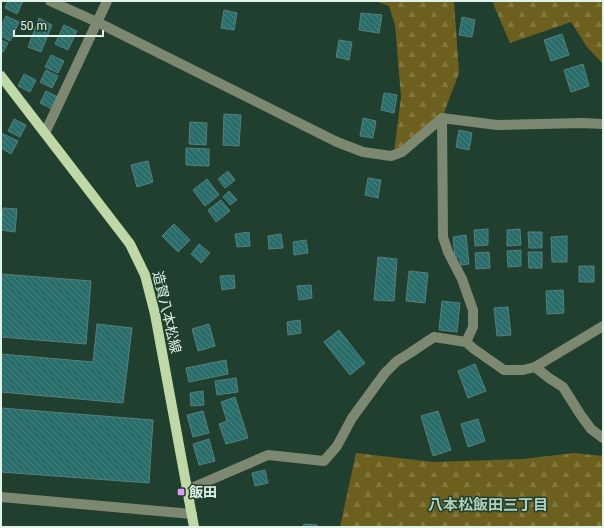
<svg xmlns="http://www.w3.org/2000/svg" width="604" height="528" font-family="Roboto,'Noto Sans JP',sans-serif">
  <style>
    .forest { fill: url(#forest-firs) }
    .building { fill: url(#building-back-hatch); stroke: #567f7c }
    .lines { fill: none; stroke-linecap: round; stroke-linejoin: round }
    .minor { stroke: #7c8870; stroke-width: 10 }
    .major { stroke: #bfd8a6; stroke-width: 10 }
    .poi-dot { fill: #da9af6; stroke: #213f2f; stroke-width: 1.5 }
    .labels { text-anchor: middle; stroke-width: 3; stroke-linejoin: round; paint-order: stroke }
    .street-label { font-size: 14px; fill: #e2f3e9; stroke: #213f2f }
    .poi-label { font-size: 14px; font-weight: bold; fill: #e2f3e9; stroke: #213f2f; text-anchor: start }
    .neighbourhood-label { font-size: 15px; font-weight: bold; fill: #add0bc; stroke: #213f2f }
  </style>
  <defs>
    <pattern id="forest-firs" width="22" height="20" patternUnits="userSpaceOnUse"><rect width="22" height="20" fill="#6d601e"/><path d="M5 1l3.5 6h-7zM16 11l3.5 6h-7z" fill="#82773f"/></pattern>
    <pattern id="building-back-hatch" width="6" height="6" patternUnits="userSpaceOnUse"><rect width="6" height="6" fill="#296e6b"/><path d="M-1 5l2 2M0 0l6 6M5-1l2 2" fill="none" stroke="#488380"/></pattern>
  </defs>
  <rect width="100%" height="100%" fill="#213f2f"/>
  <path class="forest" d="M376 1H454L459 73 442 118 394 152 401 97 395 25 389 6Z
    M492 1H603V64L587 47 571 22 510 43Z
    M356 453 433 462 523 459 574 453 603 456V527H340Z"/>
  <path class="building" d="M8 1H23L17 14 5 8Z
    M224 10 237 13 234 30 221 28Z
    M361 13 382 15 379 33 359 30Z
    M6 16 19 22 10 41 1 36V26Z
    M462 17 475 20 472 37 459 35Z
    M39 18 52 25 41 52 28 47Z
    M64 25 77 31 68 50 55 44Z
    M562 34 569 55 551 61 544 40Z
    M1 40 8 43 3 52 1 51Z
    M339 40 352 42 349 60 336 57Z
    M51 55 64 61 58 73 45 67Z
    M583 64 589 86 571 92 564 70Z
    M46 70 58 76 52 88 40 82Z
    M24 74 36 80 30 92 18 86Z
    M46 91 58 97 52 109 40 103Z
    M384 93 397 95 394 113 381 110Z
    M224 114 241 115 239 146 223 145Z
    M363 118 376 121 373 138 360 136Z
    M14 119 26 125 20 137 8 131Z
    M190 122 207 123 206 145 189 144Z
    M459 130 472 133 469 150 456 147Z
    M1 133 18 141 11 154 1 148Z
    M186 148 209 149V166L186 165Z
    M148 161 153 182 137 187 131 165Z
    M228 171 235 180 225 188 218 179Z
    M368 178 381 180 378 198 365 195Z
    M207 179 219 195 205 206 193 190Z
    M229 191 237 200 230 205 223 197Z
    M221 200 230 211 216 222 208 210Z
    M3 208 17 209 15 232 1 230Z
    M174 224 190 240 178 252 162 236Z
    M488 229V245L475 246 474 230Z
    M520 229 521 245 507 246V230Z
    M249 232 250 246 237 247 235 234Z
    M528 232H542V248H529Z
    M281 234 283 248 269 249 268 236Z
    M466 235 469 264 461 265 459 257H455L453 237Z
    M567 236V262H552L551 237Z
    M306 240 308 253 294 255 293 242Z
    M199 244 210 253 201 263 191 254Z
    M521 250V266L508 267 507 251Z
    M489 252 490 268 476 269 475 253Z
    M528 252H542V268H529Z
    M378 257 397 259 394 301 374 300Z
    M579 266H594V282H579Z
    M409 271 428 273 425 303 406 301Z
    M1 274 91 281 86 344 1 337Z
    M234 275 235 288 222 290 220 276Z
    M311 285 312 298 299 300 297 286Z
    M563 290 564 313 547 314 546 291Z
    M442 301 460 303 457 332 439 330Z
    M508 307 511 335 497 336 494 308Z
    M300 320 301 333 288 335 287 322Z
    M97 324 132 328 123 403 1 392V354L93 362Z
    M209 324 215 346 198 351 192 329Z
    M339 330 365 363 350 375 324 342Z
    M226 360 228 374 189 382 186 368Z
    M475 364 486 391 468 398 458 371Z
    M236 378 238 392 217 395 215 381Z
    M203 391 204 405 191 406 190 393Z
    M235 397 248 438 226 444 219 424 227 421 221 402Z
    M1 408 153 420 149 483 1 472Z
    M203 411 209 433 193 437 187 415Z
    M438 411 451 450 433 456 421 416Z
    M478 419 485 441 468 447 461 424Z
    M209 439 215 461 199 465 193 444Z
    M265 470 268 483 255 486 252 473Z
    M304 524 317 525V527H303Z"/>
  <g class="lines">
    <path class="minor" d="M50 1 97 22 337 142 363 152 391 156 402 152 442 118 497 125 582 123 603 124
      M442 118 443 237 448 252 462 279 473 310V327L466 342
      M45 133 107 1
      M535 367 603 326
      M187 490 268 455 324 461 337 446 352 418 385 373 397 361 410 353 434 337 466 342 474 349 504 370H523L535 367 549 378 563 387 580 414 591 429 603 438
      M1 497 192 514"/>
    <path class="major" d="M1 76 130 244 145 275 155 314 194 527"/>
  </g>
  <rect class="poi-dot" x="177" y="488" width="8" height="8" rx="2"/>
  <g class="labels">
    <g class="street-label">
      <text transform="translate(167 312) rotate(77)" y="5">造賀八本松線</text>
    </g>
    <g class="poi-label">
      <text x="189" y="497">飯田</text>
    </g>
    <g class="neighbourhood-label">
      <text x="488" y="510">八本松飯田三丁目</text>
    </g>
  </g>
  <rect width="604" height="528" fill="none" stroke="#e2f3e9" stroke-width="4"/>
  <path d="M14 30v6h89v-6" fill="none" stroke="#e2f3e9" stroke-width="2"/>
  <text x="20" y="30" font-size="12" fill="#e2f3e9" stroke="#213f2f" stroke-width="3" paint-order="stroke">50 m</text>
</svg>
